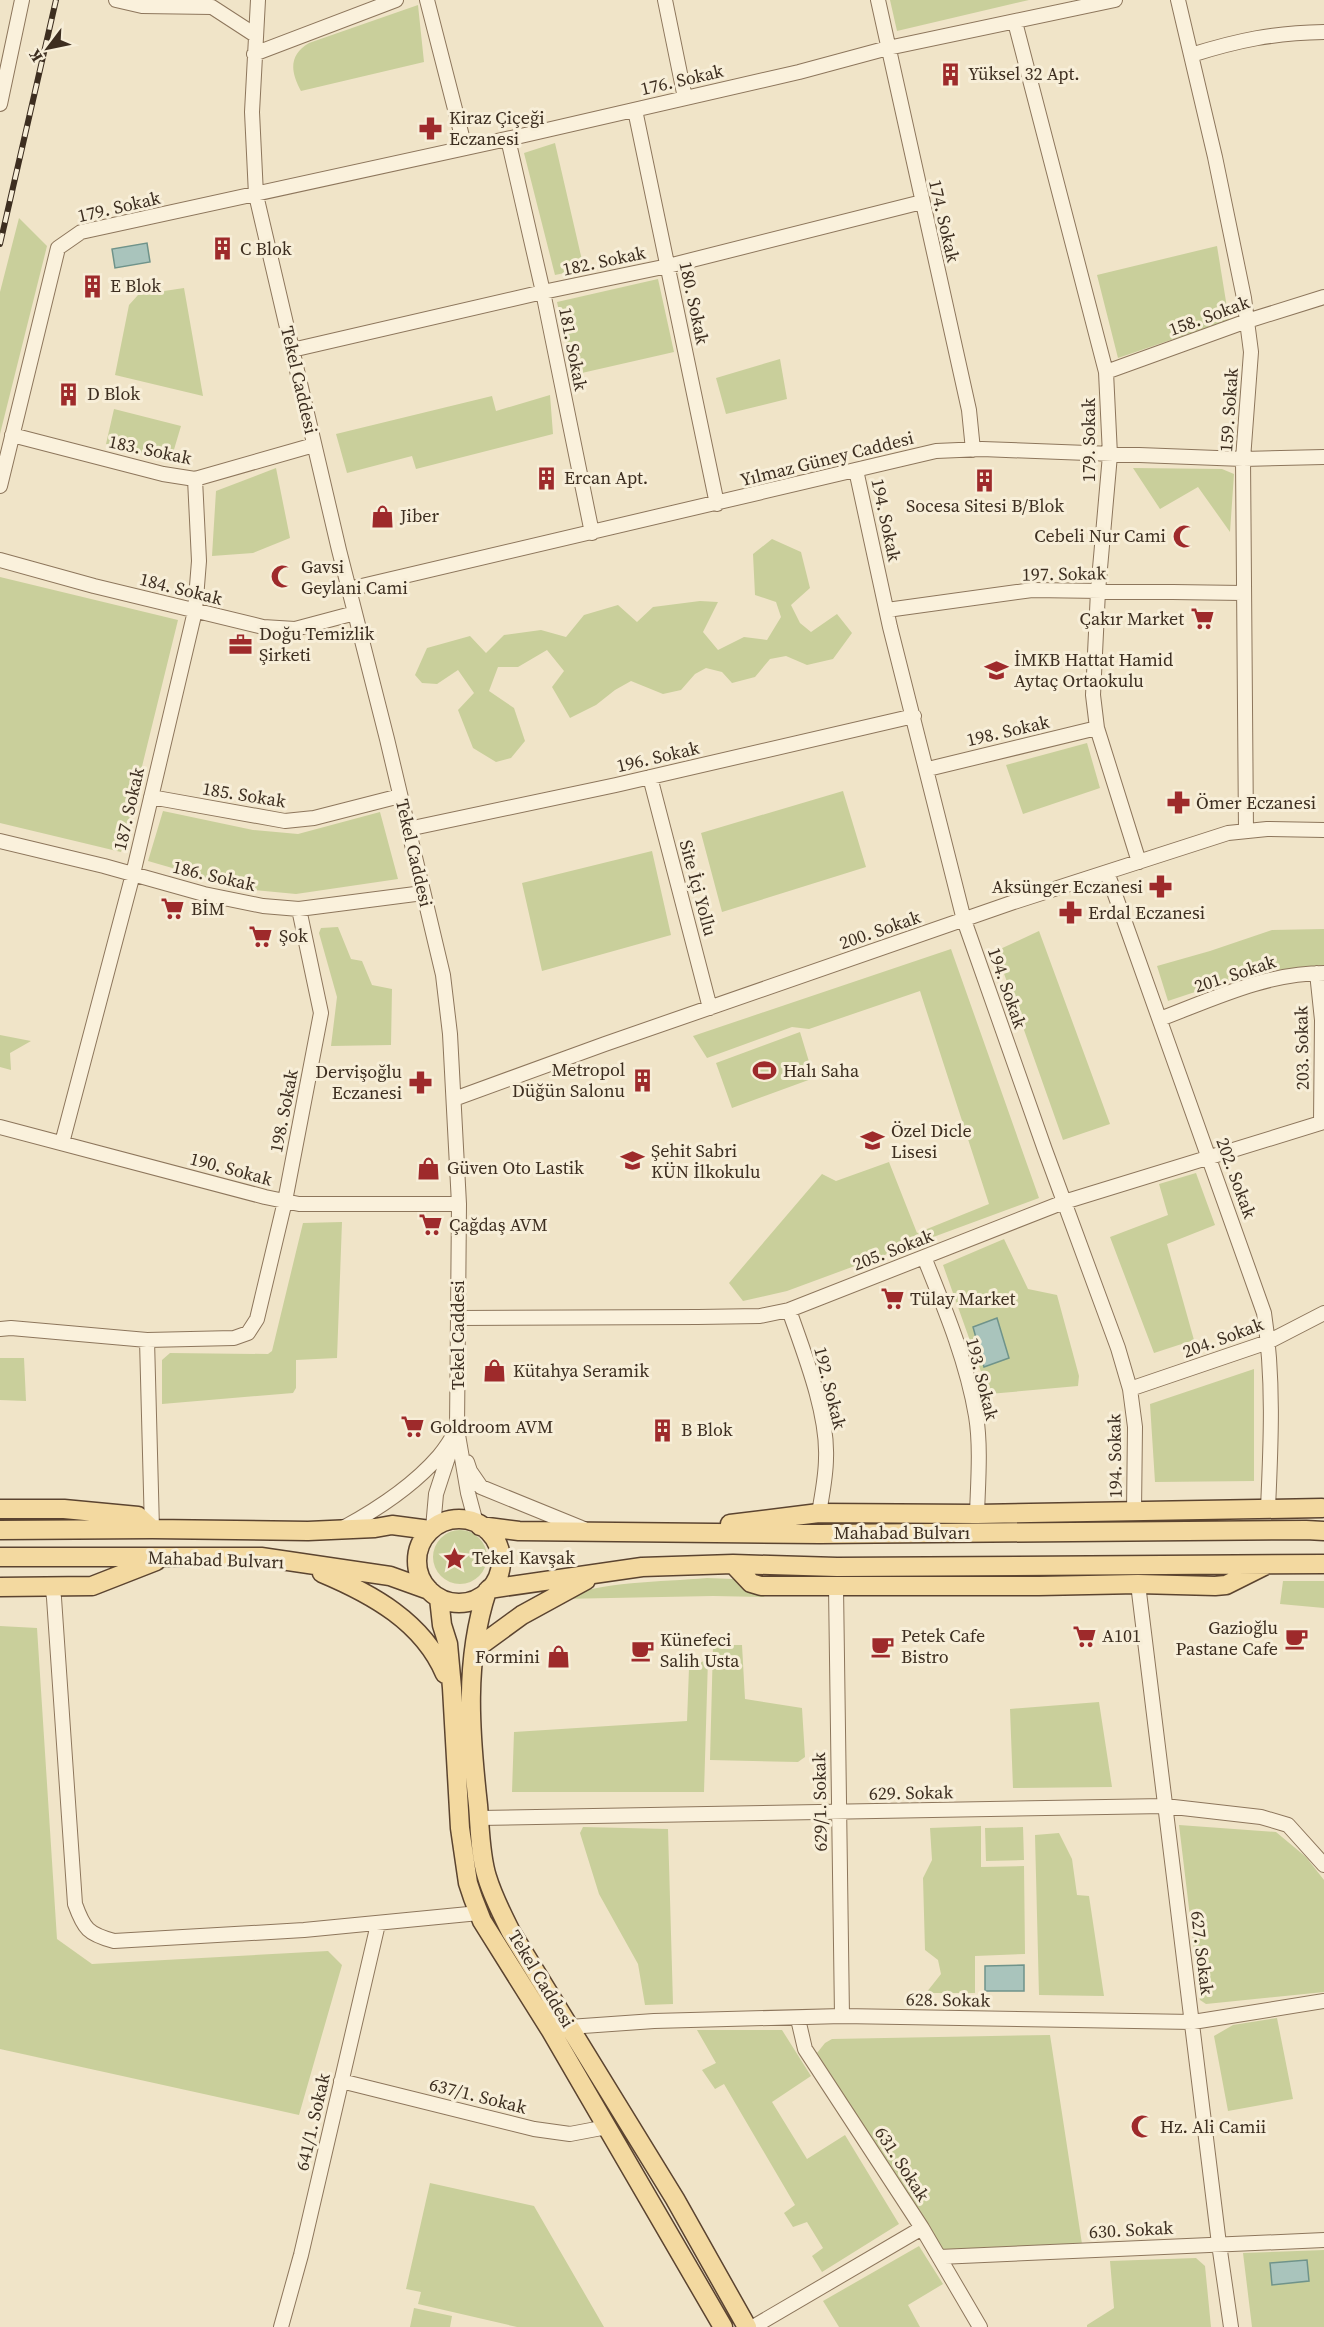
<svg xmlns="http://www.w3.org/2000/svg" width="1324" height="2327" font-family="'Source Serif 4',serif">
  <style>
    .green { fill: #c9cf9b }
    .water { fill: #a9c4bc; stroke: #6f938a; stroke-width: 1.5 }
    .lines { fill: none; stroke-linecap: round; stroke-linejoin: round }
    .minor-casing { stroke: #8d765c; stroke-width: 16 }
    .major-casing { stroke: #5b4430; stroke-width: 21 }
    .minor { stroke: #faf1dc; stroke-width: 14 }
    .major { stroke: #f3d9a0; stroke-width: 18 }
    .rail-casing { stroke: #3d2e20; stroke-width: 6 }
    .rail { stroke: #f7eed8; stroke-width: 4; stroke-dasharray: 11; stroke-linecap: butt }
    .labels { text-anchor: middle; stroke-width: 6; stroke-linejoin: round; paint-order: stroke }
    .poi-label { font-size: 18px; fill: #3d2e20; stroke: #f7eed8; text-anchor: start }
    .street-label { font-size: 18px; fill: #3d2e20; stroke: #f7eed8 }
  </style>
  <rect width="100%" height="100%" fill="#f0e4c8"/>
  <path class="green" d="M890 0H1029L897 31Z
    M418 5 424 62 301 91C290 71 289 55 309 43Z
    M555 143 584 269 555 275 524 153Z
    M19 218 47 246 0 434V292Z
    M1217 246 1229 320 1118 358 1097 275Z
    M658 279 674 352 573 375 557 302Z
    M184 288 203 396 115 375 129 305 138 295Z
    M780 359 787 399 726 414 716 378Z
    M550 395 553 434 416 469 412 456 347 473 336 434 492 396 496 411Z
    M114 409 181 426 170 463 106 444Z
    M276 468 290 538 253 553 212 556 216 491Z
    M1133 468 1222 469 1234 474 1230 532 1198 487 1160 509Z
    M772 539 801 552 810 588 791 605 800 623 811 632 837 614 852 633 833 659 807 665 786 656 770 659 755 677 732 683 722 672 706 668 695 674 681 690 663 694 631 681 615 690 596 705 570 718 552 687 564 671 547 650 518 667H498L489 691 514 708 525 741 511 758 496 762 473 748 458 710 474 693 458 670 437 684 422 683 415 675 427 648 470 636 486 653 504 635 541 630 566 637 584 615 618 605 637 622 653 607 700 601 718 602 703 632 718 650 744 637 767 640 781 617 776 602 755 595 753 554Z
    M0 577 178 620 121 852 0 823Z
    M1087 743 1100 788 1023 814 1006 765Z
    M843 791 866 867 722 912 701 833Z
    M163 811 253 830 298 834 380 812 398 879 296 894 245 889 148 861Z
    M652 851 671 935 542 971 522 883Z
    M338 927 351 959 362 961 372 985 392 989 391 1045 331 1046 337 997 319 933 321 928Z
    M1324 929V967L1258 971 1168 1001 1157 966 1210 951 1272 930Z
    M1039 931 1110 1124 1063 1140 996 951Z
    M951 949 1039 1198 787 1291 743 1301 729 1283 822 1174 836 1181 889 1162 917 1233 989 1204 920 991 809 1029 792 1027 707 1058 693 1036Z
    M800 1032 814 1078 732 1108 716 1063Z
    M0 1035 31 1041 10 1053 11 1070 0 1067Z
    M1196 1173 1215 1225 1167 1244 1194 1340 1154 1353 1110 1237 1168 1215 1159 1184Z
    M342 1222 337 1358 296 1360V1388L293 1393 162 1404V1360L170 1353 268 1354 272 1351 303 1223Z
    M1004 1239 1028 1289 1057 1295 1079 1376 1078 1386 989 1394 943 1265Z
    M0 1358H24L26 1401 0 1400Z
    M1254 1369V1481L1155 1482 1150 1404Z
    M433 1557a27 27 0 1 1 54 0a27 27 0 1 1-54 0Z
    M707 1578 733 1579 765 1597 713 1596 559 1599C600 1581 662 1582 707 1578Z
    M1283 1581H1324V1608L1280 1604Z
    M0 1626 37 1628 57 1939 92 1964 328 1951 342 1965 299 2115 0 2049Z
    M713 1645H742L745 1699 802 1708 805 1757 798 1762 710 1760Z
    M708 1659 704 1792H512L514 1732 687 1721 689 1668Z
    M1099 1702 1112 1787 1013 1788 1010 1709Z
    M1179 1825 1276 1832 1306 1857 1324 1880V1992L1206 2004 1200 2000Z
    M981 1826V1867L1024 1866 1025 1954 975 1956V1993H926L941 1974 938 1960 925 1950 923 1878 932 1860 930 1828Z
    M583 1827 668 1829 673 2004 645 2005 638 1964 599 1894 580 1833Z
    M1023 1827 1024 1860 986 1861 985 1828Z
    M1059 1833 1072 1859 1077 1895 1089 1896 1104 1996 1039 1995 1035 1835Z
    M1277 2018 1293 2099 1228 2111 1214 2036 1233 2025Z
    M697 2030H782L811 2076 772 2102 807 2159 845 2135 899 2224 822 2272 812 2256 823 2248 807 2222 793 2227 784 2213 795 2205 724 2084 715 2089 702 2070 716 2063Z
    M1050 2035 1082 2244 944 2251 817 2053 825 2043 832 2039Z
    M430 2183 534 2206 604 2327H517L418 2304 421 2292 406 2289Z
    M919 2246 943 2284 908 2305 920 2327H839L823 2301Z
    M1324 2250V2327H1252L1243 2253Z
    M1196 2258 1205 2266 1211 2327H1087V2325L1114 2308 1110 2261Z
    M414 2308 452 2316 450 2327H410Z"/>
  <path class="water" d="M147 243 150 262 115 268 112 249Z
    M997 1318 1009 1358 984 1367 973 1327Z
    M1024 1965V1991H985V1966Z
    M1307 2260 1309 2281 1272 2285 1270 2263Z"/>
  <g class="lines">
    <defs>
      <path id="minor" d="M116 0 142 6 212 7 255 35
        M258 0 252 112 256 195 339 550 387 739 443 975 450 1034 459 1204 457 1429 468 1493 476 1523
        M427 0 465 148
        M665 0 685 98
        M878 0 969 410 973 450
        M1178 0 1215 157 1244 298 1251 352 1243 459 1246 831
        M1015 22 1106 372 1110 455 1098 591 1093 695 1097 728 1139 862
        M254 54 396 0
        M1191 55C1239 40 1273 33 1324 32
        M0 104 22 0
        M635 110 717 504
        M508 139 543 292 592 533
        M292 350 543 292 668 266 922 202
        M1106 372 1247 321 1324 297
        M12 435 163 474 195 479 314 445
        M856 470 890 627 964 920 1045 1150 1118 1348 1130 1389 1135 1427 1134 1511
        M0 486 58 248 81 232 525 135 799 72 888 48 1115 0
        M0 560 94 586 263 627 295 629 355 613
        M349 589 936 451 982 449 1243 459 1324 457
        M887 610 1032 590 1243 593
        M928 769 1097 728
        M650 777 710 1008
        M151 797 285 821 314 818 400 796
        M408 829 616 785 914 716
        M0 841 104 866 204 894 263 906 299 909 423 893
        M1107 872 1264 1313C1274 1377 1271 1443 1268 1508
        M1317 973 1322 1020 1321 1122
        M1160 1019C1213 999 1266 973 1324 973
        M454 1099 605 1044 1014 902 1228 833 1267 829 1324 830
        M0 1127 265 1197 299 1204H459
        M62 1143 133 874 195 611 199 561 195 479
        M924 1257C945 1309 967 1362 976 1416 981 1446 978 1483 977 1514
        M789 1310C804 1353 828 1413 826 1458 826 1476 822 1495 819 1513
        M459 1318 698 1317 760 1316 789 1310 1064 1202 1324 1122
        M0 1329 11 1328 147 1340 234 1338 248 1333 257 1319 285 1201 321 1013 299 909
        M147 1340 152 1529
        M1130 1389 1268 1342 1324 1313
        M467 1462 470 1471 481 1487 584 1529
        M343 1528C378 1509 413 1486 439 1456 446 1448 452 1438 457 1429
        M433 1528 436 1494 452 1445
        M1138 1584 1219 2244 1231 2327
        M52 1586 54 1598 75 1904C84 1929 88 1934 114 1941L304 1930 479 1913
        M836 1587 842 2016
        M479 1818 1165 1806 1261 1817 1288 1825 1324 1865
        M798 2019 805 2049 922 2228 980 2327
        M569 2027 654 2021 842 2016 1193 2022 1324 2001
        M341 2081 534 2129 570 2134 607 2127
        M939 2257 1324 2240
        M281 2327 301 2255 378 1924
        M753 2327 922 2228"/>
      <path id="major" d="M0 1509H64L138 1516 152 1529
        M417 1561a42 42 0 1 1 84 0a42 42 0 1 1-84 0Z
        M730 1524 819 1513 977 1514 1322 1508
        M480 1526 519 1531 820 1534 1306 1530 1324 1531
        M0 1530 152 1529 308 1531 375 1528 392 1525 430 1530
        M0 1557H261L390 1576 429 1590
        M733 1564 751 1583 761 1586H1039L1138 1584 1215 1586 1226 1585 1264 1566
        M322 1573C372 1594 423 1622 445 1674
        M0 1587 92 1586 156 1561
        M489 1589 642 1567 733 1564 837 1567 1324 1564
        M487 1591C464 1661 470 1733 478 1805 480 1828 480 1855 487 1877 493 1897 502 1914 511 1932L675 2199 747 2327
        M439 1598 442 1625 448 1644 452 1688 460 1828 468 1883 473 1898 482 1921 551 2031 723 2327
        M474 1650 522 1615 586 1580"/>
    </defs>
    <use href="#minor" class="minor-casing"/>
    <use href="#major" class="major-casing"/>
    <use href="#minor" class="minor"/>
    <use href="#major" class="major"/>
    <defs>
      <path id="rail" d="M0 244 56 0"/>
    </defs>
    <use href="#rail" class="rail-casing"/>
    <use href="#rail" class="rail"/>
  </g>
  <defs>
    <symbol id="building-bare" viewBox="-9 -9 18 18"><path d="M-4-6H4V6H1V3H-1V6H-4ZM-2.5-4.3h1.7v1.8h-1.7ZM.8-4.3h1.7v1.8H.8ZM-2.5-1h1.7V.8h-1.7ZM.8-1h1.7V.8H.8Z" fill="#9e2a2b" stroke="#f7eed8" stroke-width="2.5" paint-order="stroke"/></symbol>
    <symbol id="pharmacy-bare" viewBox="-9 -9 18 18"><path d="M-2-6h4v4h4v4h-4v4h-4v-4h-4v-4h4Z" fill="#9e2a2b" stroke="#f7eed8" stroke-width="2.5" paint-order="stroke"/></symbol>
    <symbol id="shop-bare" viewBox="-9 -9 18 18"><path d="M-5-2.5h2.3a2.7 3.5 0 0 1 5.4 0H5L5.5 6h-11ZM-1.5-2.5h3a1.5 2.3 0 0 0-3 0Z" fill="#9e2a2b" stroke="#f7eed8" stroke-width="2.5" paint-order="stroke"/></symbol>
    <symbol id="mosque-bare" viewBox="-9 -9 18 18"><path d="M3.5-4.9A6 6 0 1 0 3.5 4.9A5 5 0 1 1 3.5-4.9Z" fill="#9e2a2b" stroke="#f7eed8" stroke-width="2.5" paint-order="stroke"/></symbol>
    <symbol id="supermarket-bare" viewBox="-9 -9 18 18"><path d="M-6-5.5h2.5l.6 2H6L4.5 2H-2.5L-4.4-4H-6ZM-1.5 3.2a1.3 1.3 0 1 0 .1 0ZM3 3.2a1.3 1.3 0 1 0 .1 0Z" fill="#9e2a2b" stroke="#f7eed8" stroke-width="2.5" paint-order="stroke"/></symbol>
    <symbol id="office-bare" viewBox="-9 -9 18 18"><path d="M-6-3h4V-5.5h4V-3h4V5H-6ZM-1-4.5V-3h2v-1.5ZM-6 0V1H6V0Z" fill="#9e2a2b" stroke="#f7eed8" stroke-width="2.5" paint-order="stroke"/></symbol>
    <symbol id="school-bare" viewBox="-9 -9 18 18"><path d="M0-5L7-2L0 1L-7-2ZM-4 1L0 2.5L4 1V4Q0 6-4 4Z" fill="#9e2a2b" stroke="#f7eed8" stroke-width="2.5" paint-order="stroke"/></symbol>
    <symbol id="stadium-bare" viewBox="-9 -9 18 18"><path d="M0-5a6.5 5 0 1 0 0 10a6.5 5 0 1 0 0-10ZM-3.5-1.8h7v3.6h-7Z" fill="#9e2a2b" stroke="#f7eed8" stroke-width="2.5" paint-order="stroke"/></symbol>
    <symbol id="sight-bare" viewBox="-9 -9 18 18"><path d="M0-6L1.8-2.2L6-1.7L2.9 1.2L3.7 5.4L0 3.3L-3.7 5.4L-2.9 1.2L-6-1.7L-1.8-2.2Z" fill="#9e2a2b" stroke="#f7eed8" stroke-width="2.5" paint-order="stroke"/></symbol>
    <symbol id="cafe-bare" viewBox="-9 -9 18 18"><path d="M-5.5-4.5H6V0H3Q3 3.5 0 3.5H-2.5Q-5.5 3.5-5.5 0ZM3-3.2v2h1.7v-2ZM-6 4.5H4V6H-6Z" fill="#9e2a2b" stroke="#f7eed8" stroke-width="2.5" paint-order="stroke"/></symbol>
  </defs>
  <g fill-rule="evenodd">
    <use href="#building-bare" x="934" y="58" width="33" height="33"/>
    <use href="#pharmacy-bare" x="414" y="112" width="33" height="33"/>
    <use href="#building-bare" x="206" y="232" width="33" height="33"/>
    <use href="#building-bare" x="76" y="270" width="33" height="33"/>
    <use href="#building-bare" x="52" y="378" width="33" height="33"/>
    <use href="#building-bare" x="530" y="462" width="33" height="33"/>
    <use href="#building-bare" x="968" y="464" width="33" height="33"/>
    <use href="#shop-bare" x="366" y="500" width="33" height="33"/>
    <use href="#mosque-bare" x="1168" y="520" width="33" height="33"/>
    <use href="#mosque-bare" x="266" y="560" width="33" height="33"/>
    <use href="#supermarket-bare" x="1186" y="602" width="33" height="33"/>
    <use href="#office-bare" x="224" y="628" width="33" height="33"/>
    <use href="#school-bare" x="980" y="654" width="33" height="33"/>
    <use href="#pharmacy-bare" x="1162" y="786" width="33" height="33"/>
    <use href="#pharmacy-bare" x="1144" y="870" width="33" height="33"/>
    <use href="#supermarket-bare" x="156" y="892" width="33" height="33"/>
    <use href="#pharmacy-bare" x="1054" y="896" width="33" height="33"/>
    <use href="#supermarket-bare" x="244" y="920" width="33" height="33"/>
    <use href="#stadium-bare" x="748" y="1054" width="33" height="33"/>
    <use href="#building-bare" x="626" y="1064" width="33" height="33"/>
    <use href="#pharmacy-bare" x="404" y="1066" width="33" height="33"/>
    <use href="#school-bare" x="856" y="1124" width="33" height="33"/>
    <use href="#school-bare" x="616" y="1144" width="33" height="33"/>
    <use href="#shop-bare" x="412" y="1152" width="33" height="33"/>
    <use href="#supermarket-bare" x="414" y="1208" width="33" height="33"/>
    <use href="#supermarket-bare" x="876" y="1282" width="33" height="33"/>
    <use href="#shop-bare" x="478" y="1354" width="33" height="33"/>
    <use href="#supermarket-bare" x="396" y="1410" width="33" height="33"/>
    <use href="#building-bare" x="646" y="1414" width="33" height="33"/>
    <use href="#sight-bare" x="438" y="1542" width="33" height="33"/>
    <use href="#supermarket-bare" x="1068" y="1620" width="33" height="33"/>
    <use href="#cafe-bare" x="1280" y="1622" width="33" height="33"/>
    <use href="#cafe-bare" x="866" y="1630" width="33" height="33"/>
    <use href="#cafe-bare" x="626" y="1634" width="33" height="33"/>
    <use href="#shop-bare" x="542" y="1640" width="33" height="33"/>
    <use href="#mosque-bare" x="1126" y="2110" width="33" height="33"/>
  </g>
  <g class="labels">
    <g class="poi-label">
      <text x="968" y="80">Yüksel 32 Apt.</text>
      <text x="449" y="124">Kiraz Çiçeği<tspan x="449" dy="21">Eczanesi</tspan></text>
      <text x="240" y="255">C Blok</text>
      <text x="110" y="292">E Blok</text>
      <text x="87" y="400">D Blok</text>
      <text x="564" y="484">Ercan Apt.</text>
      <text x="985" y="512" text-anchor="middle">Socesa Sitesi B/Blok</text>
      <text x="400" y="522">Jiber</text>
      <text x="1166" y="542" text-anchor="end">Cebeli Nur Cami</text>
      <text x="301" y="573">Gavsi<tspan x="301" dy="21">Geylani Cami</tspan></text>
      <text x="1184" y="625" text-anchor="end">Çakır Market</text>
      <text x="259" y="640">Doğu Temizlik<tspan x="259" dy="21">Şirketi</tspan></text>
      <text x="1014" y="666">İMKB Hattat Hamid<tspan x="1014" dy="21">Aytaç Ortaokulu</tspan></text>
      <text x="1196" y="809">Ömer Eczanesi</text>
      <text x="1143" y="893" text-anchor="end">Aksünger Eczanesi</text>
      <text x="191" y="915">BİM</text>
      <text x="1088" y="919">Erdal Eczanesi</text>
      <text x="279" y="942">Şok</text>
      <text x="625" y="1076" text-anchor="end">Metropol<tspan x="625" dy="21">Düğün Salonu</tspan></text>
      <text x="783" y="1077">Halı Saha</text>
      <text x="402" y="1078" text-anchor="end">Dervişoğlu<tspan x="402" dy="21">Eczanesi</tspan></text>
      <text x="891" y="1137">Özel Dicle<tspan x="891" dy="21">Lisesi</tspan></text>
      <text x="651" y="1157">Şehit Sabri<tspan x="651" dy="21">KÜN İlkokulu</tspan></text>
      <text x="447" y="1174">Güven Oto Lastik</text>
      <text x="449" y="1231">Çağdaş AVM</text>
      <text x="910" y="1305">Tülay Market</text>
      <text x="513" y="1377">Kütahya Seramik</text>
      <text x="430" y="1433">Goldroom AVM</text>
      <text x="681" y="1436">B Blok</text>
      <text x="472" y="1564">Tekel Kavşak</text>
      <text x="1278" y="1634" text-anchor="end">Gazioğlu<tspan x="1278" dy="21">Pastane Cafe</tspan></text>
      <text x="901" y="1642">Petek Cafe<tspan x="901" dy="21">Bistro</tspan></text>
      <text x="1102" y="1642">A101</text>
      <text x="660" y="1646">Künefeci<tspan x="660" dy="21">Salih Usta</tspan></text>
      <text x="540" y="1663" text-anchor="end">Formini</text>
      <text x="1160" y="2133">Hz. Ali Camii</text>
    </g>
    <g class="street-label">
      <text transform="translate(682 80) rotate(-13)" y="6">176. Sokak</text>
      <text transform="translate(119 207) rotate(-13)" y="6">179. Sokak</text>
      <text transform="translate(944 221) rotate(77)" y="6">174. Sokak</text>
      <text transform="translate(604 261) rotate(-12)" y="6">182. Sokak</text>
      <text transform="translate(694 303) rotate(78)" y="6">180. Sokak</text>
      <text transform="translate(1209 316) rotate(-20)" y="6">158. Sokak</text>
      <text transform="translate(573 349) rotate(79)" y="6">181. Sokak</text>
      <text transform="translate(299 380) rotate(77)" y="6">Tekel Caddesi</text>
      <text transform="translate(1229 410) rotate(-86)" y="6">159. Sokak</text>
      <text transform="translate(1089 440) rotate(-90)" y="6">179. Sokak</text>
      <text transform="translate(150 450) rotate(12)" y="6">183. Sokak</text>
      <text transform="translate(827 459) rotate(-14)" y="6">Yılmaz Güney Caddesi</text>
      <text transform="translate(886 520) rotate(78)" y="6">194. Sokak</text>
      <text transform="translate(1064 574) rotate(-1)" y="6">197. Sokak</text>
      <text transform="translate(181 589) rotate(14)" y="6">184. Sokak</text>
      <text transform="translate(1008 731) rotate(-13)" y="6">198. Sokak</text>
      <text transform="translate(658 757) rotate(-13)" y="6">196. Sokak</text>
      <text transform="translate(244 795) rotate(9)" y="6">185. Sokak</text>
      <text transform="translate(129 809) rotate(-77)" y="6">187. Sokak</text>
      <text transform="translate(414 853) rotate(77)" y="6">Tekel Caddesi</text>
      <text transform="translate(214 876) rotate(13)" y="6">186. Sokak</text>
      <text transform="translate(698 888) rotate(75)" y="6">Site İçi Yollu</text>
      <text transform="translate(880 930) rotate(-19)" y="6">200. Sokak</text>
      <text transform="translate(1235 974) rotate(-18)" y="6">201. Sokak</text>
      <text transform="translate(1007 988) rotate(71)" y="6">194. Sokak</text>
      <text transform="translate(1302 1048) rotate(-91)" y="6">203. Sokak</text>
      <text transform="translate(284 1111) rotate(-79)" y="6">198. Sokak</text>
      <text transform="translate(231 1169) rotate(15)" y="6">190. Sokak</text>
      <text transform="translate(1236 1178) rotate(70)" y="6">202. Sokak</text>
      <text transform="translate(893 1250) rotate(-21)" y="6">205. Sokak</text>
      <text transform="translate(458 1335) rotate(-90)" y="6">Tekel Caddesi</text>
      <text transform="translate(1223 1338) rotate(-20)" y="6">204. Sokak</text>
      <text transform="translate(982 1379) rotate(76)" y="6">193. Sokak</text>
      <text transform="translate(830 1388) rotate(76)" y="6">192. Sokak</text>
      <text transform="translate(1115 1456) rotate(-91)" y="6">194. Sokak</text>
      <text x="902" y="1539">Mahabad Bulvarı</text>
      <text transform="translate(216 1560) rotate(2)" y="6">Mahabad Bulvarı</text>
      <text transform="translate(911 1793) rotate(-1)" y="6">629. Sokak</text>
      <text transform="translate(820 1802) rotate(-91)" y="6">629/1. Sokak</text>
      <text transform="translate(1202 1953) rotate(83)" y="6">627. Sokak</text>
      <text transform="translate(541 1979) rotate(59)" y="6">Tekel Caddesi</text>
      <text transform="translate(948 2000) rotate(1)" y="6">628. Sokak</text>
      <text transform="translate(478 2096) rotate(14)" y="6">637/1. Sokak</text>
      <text transform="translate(313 2122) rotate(-77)" y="6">641/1. Sokak</text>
      <text transform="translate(902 2164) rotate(57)" y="6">631. Sokak</text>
      <text transform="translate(1131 2230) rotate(-3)" y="6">630. Sokak</text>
    </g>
  </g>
  <g transform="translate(48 48) rotate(238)" stroke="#f7eed8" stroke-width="4.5" paint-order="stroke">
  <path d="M0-4.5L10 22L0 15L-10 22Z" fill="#3d2e20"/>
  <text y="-9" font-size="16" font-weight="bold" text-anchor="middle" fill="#3d2e20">K</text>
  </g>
</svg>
